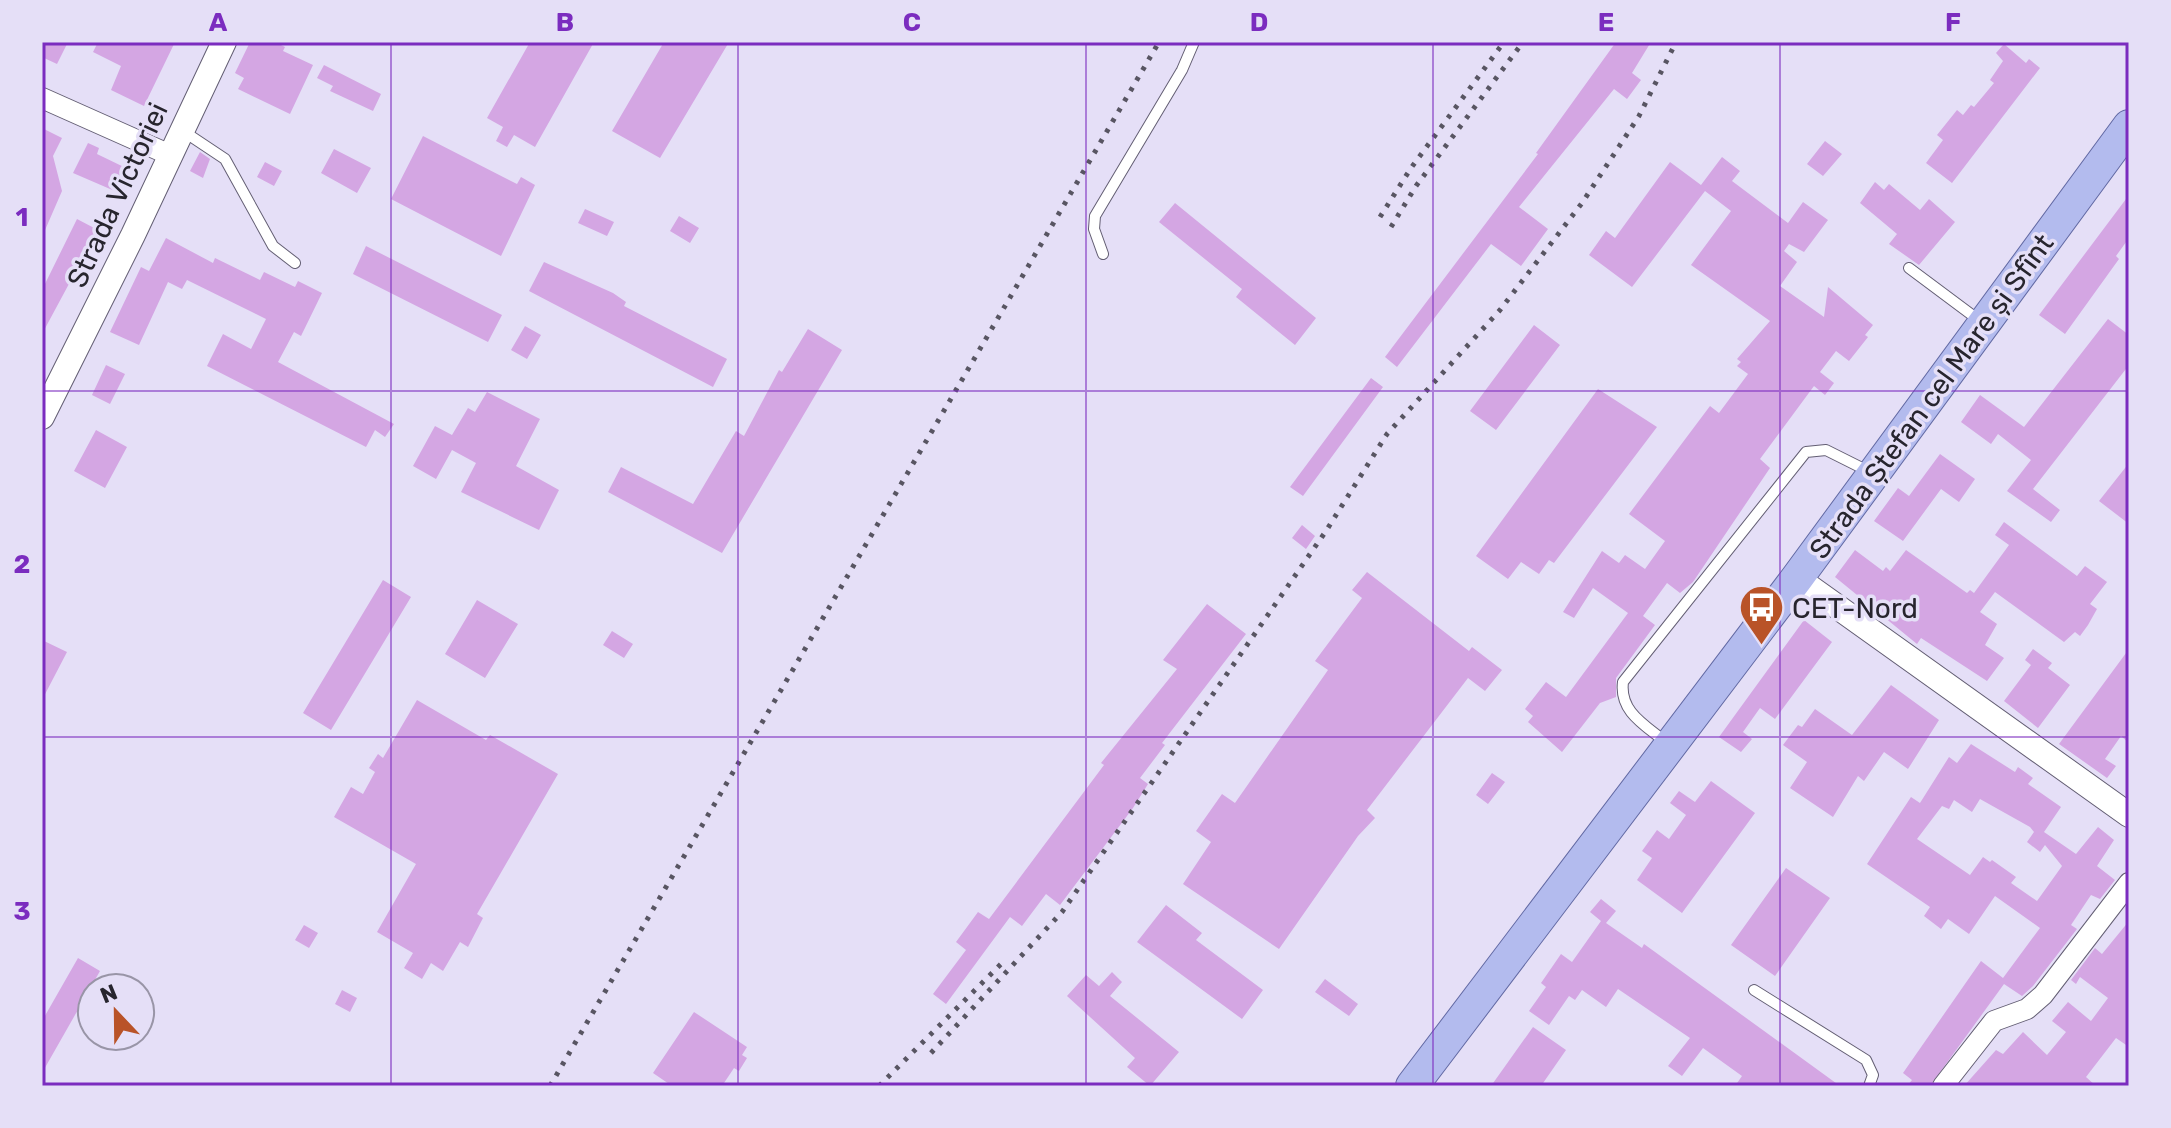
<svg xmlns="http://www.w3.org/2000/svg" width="2171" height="1128" font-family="Rubik,sans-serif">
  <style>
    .building { fill: #d4a6e3; fill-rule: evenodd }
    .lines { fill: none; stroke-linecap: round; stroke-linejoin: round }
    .service-casing { stroke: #635e73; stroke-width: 12 }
    .minor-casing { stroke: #635e73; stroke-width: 22 }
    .tertiary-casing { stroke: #635e73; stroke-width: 26 }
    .primary-casing { stroke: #6269a3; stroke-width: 34 }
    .service { stroke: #fff; stroke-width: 10 }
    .minor { stroke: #fff; stroke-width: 20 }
    .tertiary { stroke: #fff; stroke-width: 24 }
    .primary { stroke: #b3bbee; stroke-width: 32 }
    .rail { stroke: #585562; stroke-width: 5; stroke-dasharray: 4 8; stroke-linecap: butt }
    .grid { fill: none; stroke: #7b2cbf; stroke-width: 2; stroke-opacity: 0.55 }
    .labels { text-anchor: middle; stroke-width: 7; stroke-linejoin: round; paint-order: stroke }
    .street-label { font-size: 28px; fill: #27252e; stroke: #e5dff7 }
    .poi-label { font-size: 28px; fill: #27252e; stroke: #e5dff7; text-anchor: start }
    .neatline { fill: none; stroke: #7b2cbf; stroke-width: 3 }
    .grid-label { font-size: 26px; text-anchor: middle; font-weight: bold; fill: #7b2cbf }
  </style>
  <rect width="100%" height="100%" fill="#e5dff7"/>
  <path class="building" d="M42 42H68L57 64 42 57Z
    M98 42H175L144 106 111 90 121 66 93 52Z
    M250 42H275L285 47 283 51 313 65 290 114 238 89 244 78 235 73Z
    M530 42H594L535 147 514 135 507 147 496 141 503 127 487 118Z
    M664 42H729L660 158 612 131Z
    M1616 42H1651L1632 73 1641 80 1627 99 1614 89 1519 207 1548 229 1521 266 1491 244 1397 367 1385 357 1538 154 1536 153Z
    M2004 44 2026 63 2029 59 2040 68 1952 183 1926 163 1943 140 1937 135 1957 110 1963 115 1971 105 1974 107 1994 83 1990 80 2003 61 1996 53Z
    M324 65 381 94 373 111 330 91 333 86 317 78Z
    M42 128 62 138 53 156 62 191 42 237Z
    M423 136 517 184 521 177 535 185 501 256 391 199Z
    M1825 141 1842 154 1823 176 1807 164Z
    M88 143 99 148 97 154 128 169 117 192 73 173Z
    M334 149 371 168 357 193 321 173Z
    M200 152 210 159 203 178 190 171Z
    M1722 157 1740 171 1732 181 1788 223 1803 202 1828 220 1804 252 1789 244 1784 251 1797 262 1780 286 1824 317 1828 287 1873 325 1865 335 1868 337 1849 361 1836 351 1820 372 1834 383 1825 395 1814 386 1760 459 1770 468 1693 582 1680 593 1667 583 1643 616 1655 625 1616 678V697L1600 703 1562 752 1528 722 1533 716 1525 709 1546 682 1566 697 1628 613 1593 588 1574 618 1563 612 1602 551 1619 563 1625 555 1645 569 1665 541 1629 514 1710 406 1719 413 1748 374 1737 366 1741 362 1737 359 1770 321 1691 265 1731 211 1705 191 1632 287 1589 255 1606 231 1615 238 1670 162 1701 185Z
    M265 162 282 171 274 186 257 177Z
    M1875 182 1884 190 1889 184 1920 210 1929 199 1955 222 1919 265 1889 244 1897 234 1860 203Z
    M2129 195V238L2116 256 2119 259 2065 334 2039 315Z
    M1175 203 1316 318 1295 345 1236 297 1242 289 1159 222Z
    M585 209 614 222 607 236 578 223Z
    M679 216 699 228 690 243 670 231Z
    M77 219 98 230 42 334V290Z
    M166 238 213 263 215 258 260 280 264 272 295 287 298 281 322 293 301 336 294 332 278 362 394 424 385 437 375 430 366 447 207 366 223 334 251 349 266 319 187 280 182 289 168 282 139 345 110 332 141 267 149 271Z
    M366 246 502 315 488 342 353 274Z
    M544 262 613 293 626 302 624 306 727 359 713 387 529 291Z
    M2108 319 2129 335V365L2033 489 2060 510 2051 522 2007 491 2031 460 1998 434 1991 444 1961 422 1980 395 2024 427Z
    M1534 325 1560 345 1496 430 1470 411Z
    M525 326 541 335 527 359 511 350Z
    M808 329 842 350 722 553 608 492 621 467 693 504 736 431 744 436 779 370 782 372Z
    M106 365 125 374 110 404 92 395Z
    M1371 378 1383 387 1303 496 1290 487Z
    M1598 389 1657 427 1554 563 1549 560 1539 574 1521 562 1508 579 1476 556Z
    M487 392 540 419 516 466 559 490 539 530 461 492 476 463 452 450 436 479 413 466 435 426 452 435 468 408 475 412Z
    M96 430 127 447 105 488 74 471Z
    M1940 454 1975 479 1959 502 1941 489 1903 541 1874 521 1898 488 1909 496Z
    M2129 463V524L2099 501Z
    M2004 522 2077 576 2085 566 2107 582 2090 604 2097 609 2088 625 2080 636 2075 632 2064 642 1995 592 1980 612 1997 624 1985 645 2004 658 1987 681 1921 638 1917 644 1835 577 1855 550 1883 571 1886 567 1890 571 1906 550 1967 593 1970 590 1974 593 2009 545 1995 535Z
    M1302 525 1315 536 1306 549 1292 538Z
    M1367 572 1469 651 1472 647 1502 670 1485 691 1468 678 1367 810 1375 818 1358 836 1279 949 1183 884 1211 842 1196 831 1222 794 1235 803 1328 670 1315 661 1362 598 1352 590Z
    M383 580 411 597 331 730 303 713Z
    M477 600 518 624 485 678 445 654Z
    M1207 604 1246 634 1162 743 1165 745 1140 778 1148 784 1133 808 1060 905 1046 894 1022 926 1010 917 946 1004 933 994 966 950 956 942 978 912 989 919 1104 765 1101 763 1177 669 1163 660Z
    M1804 620 1832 642 1775 719 1760 708 1743 732 1752 739 1741 752 1719 737Z
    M612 631 633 644 624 658 603 645Z
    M42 640 67 652 42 700Z
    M2033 649 2052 663 2048 668 2070 685 2038 728 2004 701 2031 665 2025 660Z
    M2129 649V743L2121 736 2105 759 2116 766 2107 778 2059 744Z
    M1891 685 1939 720 1908 769 1884 752 1864 781 1858 776 1833 817 1790 788 1807 762 1783 745 1798 725 1802 727 1815 709 1852 735Z
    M417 700 486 740 490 735 558 774 477 914 483 918 468 947 460 942 443 971 431 963 422 979 404 968 413 953 377 932 416 864 334 817 351 787 363 794 375 772 369 768 378 754 383 758Z
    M1971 744 2015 772 2018 767 2033 778 2028 784 2061 807 2044 832 2076 854 2098 827 2114 840 2097 866 2115 880 2100 899 2091 895 2071 925 2077 929 2033 986 2022 996 2004 984 1930 1086H1907L1912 1080 1903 1073 1981 961 2003 978 2040 928 1995 896 1969 934 1948 919 1941 929 1924 916 1930 907 1867 864 1911 797 1920 803 1949 757 1957 763ZM1980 799 2030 827 2034 832 2027 842 2040 852 2045 845 2062 866 2037 901 2011 883 2016 877 1992 860 1990 862 1983 857 1970 875 1917 839 1942 806 1949 809 1954 800 1972 812Z
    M1492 773 1505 782 1488 804 1476 795Z
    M1711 781 1755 813 1682 913 1637 880 1652 858 1642 851 1657 830 1669 839 1686 815 1670 803 1679 791 1695 802Z
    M1786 868 1830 898 1775 976 1731 945Z
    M1601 899 1616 911 1606 923 1642 948 1644 944 1840 1086H1735L1742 1076 1703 1048 1682 1076 1668 1066 1690 1038 1618 989 1606 1007 1582 990 1575 1000 1569 996 1549 1025 1529 1011 1546 987 1541 983 1561 954 1572 962 1601 921 1590 912Z
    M1166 905 1202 933 1196 940 1263 990 1242 1019 1137 942Z
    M2129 921V1047L2116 1038 2086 1077 2096 1086H1964L1996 1050 2003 1054 2023 1032 2047 1055 2066 1032 2052 1021 2068 1002 2091 1021 2108 998 2080 977 2076 984 2071 980 2095 948 2102 954Z
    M304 925 318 933 309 948 295 940Z
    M78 958 100 971 42 1073V1021Z
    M1112 972 1122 982 1110 996 1179 1052 1150 1086 1127 1067 1135 1058 1067 996 1086 975 1099 986Z
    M1325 979 1358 1004 1349 1016 1315 992Z
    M342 990 357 998 350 1012 335 1004Z
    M694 1012 747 1047 742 1055 747 1058 739 1071 734 1068 722 1086H672L653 1073Z
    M1533 1027 1566 1050 1541 1086H1491Z"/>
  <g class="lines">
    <defs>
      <path id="service" d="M183 131 225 159 273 246 295 263
        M1103 254 1094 229 1095 216 1182 70 1194 42
        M1909 268 1980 321
        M1668 744C1647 726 1619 713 1623 682L1806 452 1826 450 1868 471
        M1754 990 1866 1060 1873 1075 1869 1086"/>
      <path id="minor" d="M42 98 170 155
        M1943 1086 1994 1021 2027 1009 2043 995 2129 883"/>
      <path id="tertiary" d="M42 417 133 235 224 42
        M1797 578 2129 815"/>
      <path id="primary" d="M1412 1086 1797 578 2129 126"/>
    </defs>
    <use href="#service" class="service-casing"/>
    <use href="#minor" class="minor-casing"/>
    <use href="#tertiary" class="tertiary-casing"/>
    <use href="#primary" class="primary-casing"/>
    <use href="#service" class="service"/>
    <use href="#minor" class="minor"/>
    <use href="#tertiary" class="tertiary"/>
    <use href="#primary" class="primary"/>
    <path class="rail" d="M1380 217 1411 168 1504 42
      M1391 227 1416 186 1523 42
      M931 1053 1062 912 1326 531 1387 434 1500 310 1582 203 1639 116 1676 42
      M550 1086 1159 42
      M879 1086 1004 961"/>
  </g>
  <path class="grid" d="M391 42V1086M738 42V1086M1086 42V1086M1433 42V1086M1780 42V1086M42 391H2129M42 737H2129"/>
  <defs>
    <symbol id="bus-pin" viewBox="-11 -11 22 30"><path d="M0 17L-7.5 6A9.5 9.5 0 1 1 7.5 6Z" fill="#b95328" stroke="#e5dff7"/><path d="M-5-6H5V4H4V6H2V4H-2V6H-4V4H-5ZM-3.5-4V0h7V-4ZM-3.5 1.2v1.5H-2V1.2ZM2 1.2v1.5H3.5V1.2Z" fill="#fff"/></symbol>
  </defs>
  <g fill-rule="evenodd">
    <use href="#bus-pin" x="1736" y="582" width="51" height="69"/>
  </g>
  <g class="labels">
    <g class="street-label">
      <text transform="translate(117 195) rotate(-65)" y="10">Strada Victoriei</text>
      <text transform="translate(1931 396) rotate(-54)" y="10">Strada Ștefan cel Mare și Sfînt</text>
    </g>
    <g class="poi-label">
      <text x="1792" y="618">CET-Nord</text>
    </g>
  </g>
  <rect width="2171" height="1128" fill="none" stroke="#e5dff7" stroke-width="88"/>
  <g transform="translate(116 1012) rotate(338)"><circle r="38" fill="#e5dff7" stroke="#9995a7" stroke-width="2"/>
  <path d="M0-6L14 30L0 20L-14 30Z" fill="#b95328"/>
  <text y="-12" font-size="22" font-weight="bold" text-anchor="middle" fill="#27252e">N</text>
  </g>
  <rect x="44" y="44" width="2083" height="1040" class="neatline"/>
  <g class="grid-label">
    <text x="218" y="31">A</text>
    <text x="565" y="31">B</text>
    <text x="912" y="31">C</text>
    <text x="1259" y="31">D</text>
    <text x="1606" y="31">E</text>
    <text x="1953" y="31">F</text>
    <text x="22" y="226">1</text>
    <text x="22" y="573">2</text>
    <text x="22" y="920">3</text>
  </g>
</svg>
